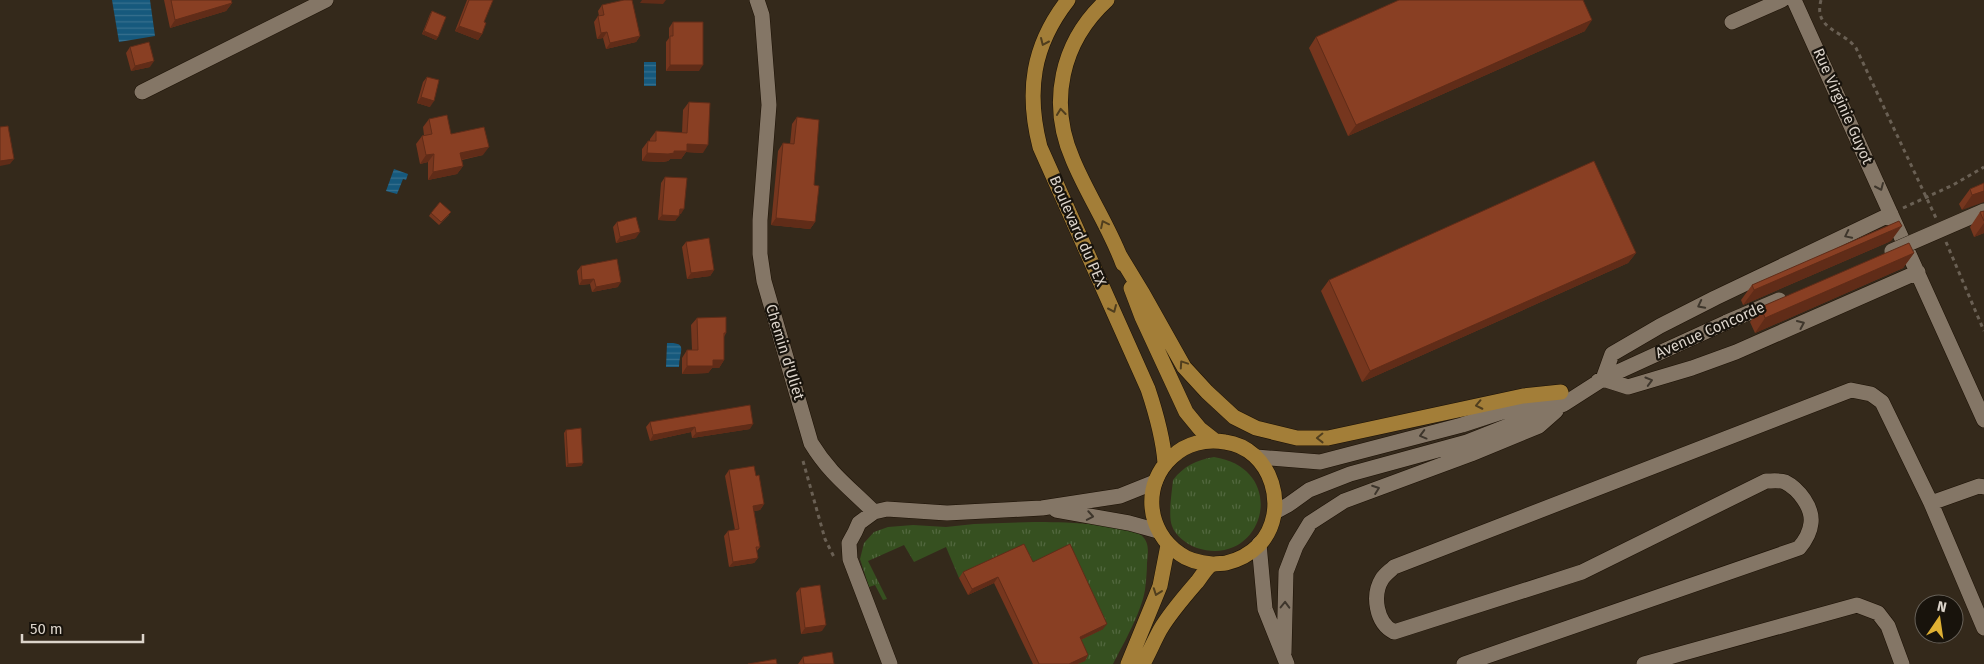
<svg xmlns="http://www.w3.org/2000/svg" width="1984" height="664" font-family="'Fira Sans',sans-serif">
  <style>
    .grass { fill: url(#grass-tufts) }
    .water { fill: url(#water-rules) }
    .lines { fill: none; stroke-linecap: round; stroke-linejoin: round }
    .minor-casing { stroke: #1c1105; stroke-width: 16 }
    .major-casing { stroke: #1c1105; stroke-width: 16 }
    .path { stroke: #6a6054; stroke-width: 3; stroke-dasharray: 4 4; stroke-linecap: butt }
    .minor { stroke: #847666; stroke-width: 15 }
    .major { stroke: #a37e38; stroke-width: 15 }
    .minor-bridge-casing { stroke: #1c1105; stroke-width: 16; stroke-linecap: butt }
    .minor-bridge { stroke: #847666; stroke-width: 15 }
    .wall { fill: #76361e }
    .shaded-wall { fill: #602c18 }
    .building { fill: #893f23; stroke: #602c18 }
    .oneway { stroke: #503e1e }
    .oneway2 { stroke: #3e362c }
    .labels { text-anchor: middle; stroke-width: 4.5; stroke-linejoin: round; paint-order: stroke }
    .street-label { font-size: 15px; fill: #dcd4cb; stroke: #18130c }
  </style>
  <defs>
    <pattern id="grass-tufts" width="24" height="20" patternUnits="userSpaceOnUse" patternTransform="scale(1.25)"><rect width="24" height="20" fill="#365020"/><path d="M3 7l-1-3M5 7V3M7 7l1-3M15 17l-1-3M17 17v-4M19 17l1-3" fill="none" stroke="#52683f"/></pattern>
    <pattern id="water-rules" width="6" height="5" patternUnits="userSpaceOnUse" patternTransform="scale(1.25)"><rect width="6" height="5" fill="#16597d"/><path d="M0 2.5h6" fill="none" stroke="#37708e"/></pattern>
  </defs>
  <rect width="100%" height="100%" fill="#34291b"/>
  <path class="grass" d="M1214 457C1291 469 1264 569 1197 548 1187 545 1175 535 1172 526 1168 516 1172 491 1173 480 1184 466 1196 460 1214 457Z
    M1035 522C1057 522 1125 523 1141 535 1150 542 1148 553 1147 563 1147 572 1146 581 1145 590 1141 613 1124 643 1113 664H1077L1084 660 1076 642 1103 629 1030 571 1020 550 959 578 946 547 914 562 904 545 868 561 887 599 883 600 875 585 869 587 860 559 864 543 874 532 888 527 913 525 946 527 974 524Z"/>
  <path class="water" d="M112 0H150L155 36 119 42Z
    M644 62H656V86H644Z
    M394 169 408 174 406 180 403 179 397 194 386 191Z
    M667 343C689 342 679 351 679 367H666Z"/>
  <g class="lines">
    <defs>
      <path id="minor" d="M757 0 762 15 769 105 760 220V254L764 281 811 443C830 474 849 487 874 512
        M1794 0 1984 420
        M1732 22 1782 0
        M142 92 326 0
        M1603 379 1628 387 1692 368 1736 352 1918 272
        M1598 381 1727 322
        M1256 457 1320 462 1462 425 1548 397
        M1931 503 1984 628
        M1056 510 1129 523 1158 531
        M1275 512 1288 505 1309 490 1350 474 1467 442 1564 404 1603 379 1612 354 1660 326 1715 298 1891 214
        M1259 544 1265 609 1287 664
        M1284 653 1286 572 1296 546 1310 523 1344 501 1471 454 1539 426 1556 411
        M890 664 850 559 849 543 855 532 859 523 874 512 887 509 947 513 1042 508 1120 496 1155 482
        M1464 664 1799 548C1805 541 1810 533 1811 523 1813 508 1799 489 1785 482 1780 480 1772 481 1766 481L1582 572 1394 632C1376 623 1372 595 1382 579 1385 574 1390 571 1394 567L1851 390 1871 394 1882 402 1931 503 1979 486 1984 487
        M1644 664 1857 605 1878 613 1888 626 1902 664"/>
      <path id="major" d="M1068 0C1032 46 1026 92 1040 147L1148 389C1156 413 1163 437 1165 463
        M1107 0C1061 42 1048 103 1073 160 1088 196 1110 228 1123 264
        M1120 256 1143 294 1184 367 1207 392 1234 417 1256 428 1297 438H1328L1523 396 1561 392
        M1131 288 1142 317 1186 412 1200 429 1214 440
        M1128 664 1160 586 1168 545
        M1143 664C1149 653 1154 641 1160 630 1170 613 1184 597 1197 582 1201 577 1206 568 1211 565 1215 563 1222 564 1226 563 1239 560 1250 554 1259 545 1291 511 1272 448 1225 442 1206 439 1186 443 1172 457 1142 484 1146 531 1180 554 1189 561 1201 563 1212 564"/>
    </defs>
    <use href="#minor" class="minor-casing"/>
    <use href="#major" class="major-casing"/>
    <path class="path" d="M1821 0C1813 30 1843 30 1856 48L1936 218
      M1903 208 1953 185 1984 167
      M1946 242 1984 331
      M803 461 825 539 834 557"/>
    <use href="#minor" class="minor"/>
    <use href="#major" class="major"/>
    <defs>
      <path id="minor-bridge" d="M1892 251 1984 211
        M1727 322 1779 300"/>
    </defs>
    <use href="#minor-bridge" class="minor-bridge-casing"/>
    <use href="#minor-bridge" class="minor-bridge"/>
  </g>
  <path class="wall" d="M164 0H231L232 3 226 11 170 28Z
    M467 0H491L484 22 482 34 478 40 455 31Z
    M602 5 640 36 636 42 606 49 603 38 597 39 594 22 598 16H599L598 11Z
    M432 11 438 37 436 40 422 34 430 14Z
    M673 22 699 71H666V42L669 38V28Z
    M1585 31 1348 136 1309 48 1316 37Z
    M130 47 150 67 131 71 126 53Z
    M427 77 430 107 417 103 423 82Z
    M689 102 703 153 686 152 681 159H670L668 161 662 162 642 161V149L648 141H650V139L656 131 682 133 683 110Z
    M797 117 814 185 815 222 810 229 771 225 778 151 783 143 790 144 792 124Z
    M429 119 451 134 483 155 462 160 463 166 457 174 428 180V162L420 164 416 144 422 136 424 135 423 127Z
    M665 177 681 214H679L675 221 658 220 661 183Z
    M1984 183 1962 210 1959 204 1970 189Z
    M1984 211V233L1974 237 1970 227 1980 212Z
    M431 213 449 215 439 225 429 216Z
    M617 222 636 238 616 243 613 227Z
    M1891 241 1743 305 1741 300 1752 285Z
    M686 242 714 270 710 276 687 279 682 247Z
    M1636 253 1628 263 1362 382 1321 291 1329 280Z
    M1914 253 1903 268 1755 333 1750 322 1761 307Z
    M581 266 618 287 592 292 590 284 579 285 577 271Z
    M697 318 726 333 724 337V360L719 368H712L708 373 682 374V358L687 350H692L691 325Z
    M650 422 750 429 692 438 691 432 650 441 646 427Z
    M566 430 583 463 581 466 566 467 564 433Z
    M729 470 756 476 764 504 760 510 754 511 760 547 757 551 758 558 754 563 729 567 724 536 728 531 735 530 725 476Z
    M1033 562 1103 629 1081 640 1088 655 1085 661 1077 664H1033L994 583 968 595 959 578 963 572Z
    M800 588 822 631 801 634 796 593Z
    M803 657 834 664H798Z"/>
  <path class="shaded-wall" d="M642 0H666L663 4 640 3Z
    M232 3 226 11 170 28 175 20Z
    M1592 20 1585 31 1348 136 1356 125Z
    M459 26 482 34 478 40 455 31Z
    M424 31 438 37 436 40 422 34Z
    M607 32 603 38 597 39 601 33Z
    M640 36 636 42 606 49 610 43Z
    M154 61 150 67 131 71 135 66Z
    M670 65H703L699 71H666Z
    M421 97 434 101 430 107 417 103Z
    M687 144 708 145 703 153 686 152 681 159H670L668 161 662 162 642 161 647 153 674 151Z
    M489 147 483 155 454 161 460 153Z
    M434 154 428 162 420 164 426 155Z
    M14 159 10 164 0 166V161Z
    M463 166 457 174 428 180 433 172Z
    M1984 191V202L1962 210 1972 195Z
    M680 209H684L681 214H676Z
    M662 215 679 216 675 221 658 220Z
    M776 218 815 222 810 229 771 225Z
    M1984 223V233L1974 237Z
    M1902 226 1891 241 1743 305 1754 290Z
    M640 232 636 238 616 243 620 237Z
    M1636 253 1628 263 1362 382 1370 371Z
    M1914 253 1903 268 1755 333 1765 318Z
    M714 270 710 276 687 279 691 273Z
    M594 279 590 284 579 285 582 280Z
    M621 282 618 287 592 292 596 287Z
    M713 360H724L719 368H712L708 373 682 374 687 366Z
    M753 424 750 429 692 438 696 433Z
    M695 427 691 432 650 441 653 435Z
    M583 463 581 466 566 467 568 464Z
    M764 504 760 510 749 512 753 506Z
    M758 558 754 563 729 567 733 562Z
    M998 577 994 583 968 595 972 589Z
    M1107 624 1103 629 1076 642 1080 637Z
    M826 625 822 631 801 634 805 628Z
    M1088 655 1085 661 1077 664H1069Z"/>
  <path class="building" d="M171 0H231L232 3 175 20Z
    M469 0H493L484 22 486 23 482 34 459 26Z
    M624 0H632L640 36 610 43 607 32 601 33 598 16 604 15 602 5Z
    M1399 0H1583L1592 20 1356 125 1316 37Z
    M432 11 446 17 438 37 424 31Z
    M673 22H703V65H670V36H673Z
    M149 42 154 61 135 66 130 47Z
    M427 77 439 80 434 101 421 97Z
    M689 102 710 103 708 145 687 144V151H674V153L668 154 647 153 648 141H656V131L687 133Z
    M447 115 451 134 484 127 489 147 460 153 463 166 433 172 434 154 426 155 422 136 432 134 429 119Z
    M797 117 819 120 814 185 819 186 815 222 776 218 783 143 794 144Z
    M8 126 14 159 0 161V127Z
    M1594 161 1636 253 1370 371 1329 280Z
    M665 177 687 178 684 209H680L679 216 662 215Z
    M1984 183V191L1972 195 1970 189Z
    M440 202 451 212 441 222 431 213Z
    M1984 211V221L1980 212Z
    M636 217 640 232 620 237 617 222Z
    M1899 221 1902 226 1754 290 1752 285Z
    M709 238 714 270 691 273 686 242Z
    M1909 243 1914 253 1765 318 1761 307Z
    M617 259 621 282 596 287 594 279 582 280 581 266Z
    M726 317V333H724V360H713V366H687V350H698L697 318Z
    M750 405 753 424 696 433 695 427 653 435 650 422Z
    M581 428 583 463 568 464 566 430Z
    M754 466 756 476 759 475 764 504 753 506 760 547H756L758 558 733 562 728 531 739 529 729 470Z
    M1024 544 1033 562 1070 544 1107 624 1080 637 1088 655 1069 664H1039L998 577 972 589 963 572Z
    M820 585 826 625 805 628 800 588Z
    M832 652 834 664H804L803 657Z
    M776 659 777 664H748Z"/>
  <defs><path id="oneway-chevron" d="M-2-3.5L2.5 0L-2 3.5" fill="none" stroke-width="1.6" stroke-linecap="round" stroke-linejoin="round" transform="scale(1.25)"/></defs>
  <g class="oneway">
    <use href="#oneway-chevron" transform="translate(1044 42) rotate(114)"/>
    <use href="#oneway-chevron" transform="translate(1061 112) rotate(-96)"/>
    <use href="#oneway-chevron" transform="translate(1104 224) rotate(-116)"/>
    <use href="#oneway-chevron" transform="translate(1113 309) rotate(66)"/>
    <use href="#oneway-chevron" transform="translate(1183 364) rotate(-124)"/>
    <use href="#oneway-chevron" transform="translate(1479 405) rotate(168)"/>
    <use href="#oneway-chevron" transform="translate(1320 438) rotate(179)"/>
    <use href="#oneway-chevron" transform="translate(1157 592) rotate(110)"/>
  </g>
  <g class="oneway2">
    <use href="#oneway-chevron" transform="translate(1880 187) rotate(66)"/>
    <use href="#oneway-chevron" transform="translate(1848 235) rotate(154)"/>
    <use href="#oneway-chevron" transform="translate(1701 305) rotate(153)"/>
    <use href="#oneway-chevron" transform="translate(1801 324) rotate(-24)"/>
    <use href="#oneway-chevron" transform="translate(1649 381) rotate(-16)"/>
    <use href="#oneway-chevron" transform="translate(1423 435) rotate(165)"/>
    <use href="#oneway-chevron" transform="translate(1376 489) rotate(-20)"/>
    <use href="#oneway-chevron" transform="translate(1090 516) rotate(10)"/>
    <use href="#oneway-chevron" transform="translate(1285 605) rotate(-89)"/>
  </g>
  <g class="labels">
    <g class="street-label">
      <text transform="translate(1843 106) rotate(66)" y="5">Rue Virginie Guyot</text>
      <text transform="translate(1078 231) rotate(66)" y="5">Boulevard du PEX</text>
      <text transform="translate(1710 330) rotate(-24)" y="5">Avenue Concorde</text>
      <text transform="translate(785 352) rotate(73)" y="5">Chemin d'Uliet</text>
    </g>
  </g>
  <g transform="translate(1939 619) rotate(13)"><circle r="24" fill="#18130c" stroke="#666058"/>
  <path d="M0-4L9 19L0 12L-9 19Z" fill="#dfb033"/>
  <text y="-8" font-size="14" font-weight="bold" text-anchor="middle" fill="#dcd4cb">N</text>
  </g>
  <path d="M22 634v8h121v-8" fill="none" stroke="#dcd4cb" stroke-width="2.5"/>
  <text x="30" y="634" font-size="15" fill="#dcd4cb" stroke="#18130c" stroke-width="4" paint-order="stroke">50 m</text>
</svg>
